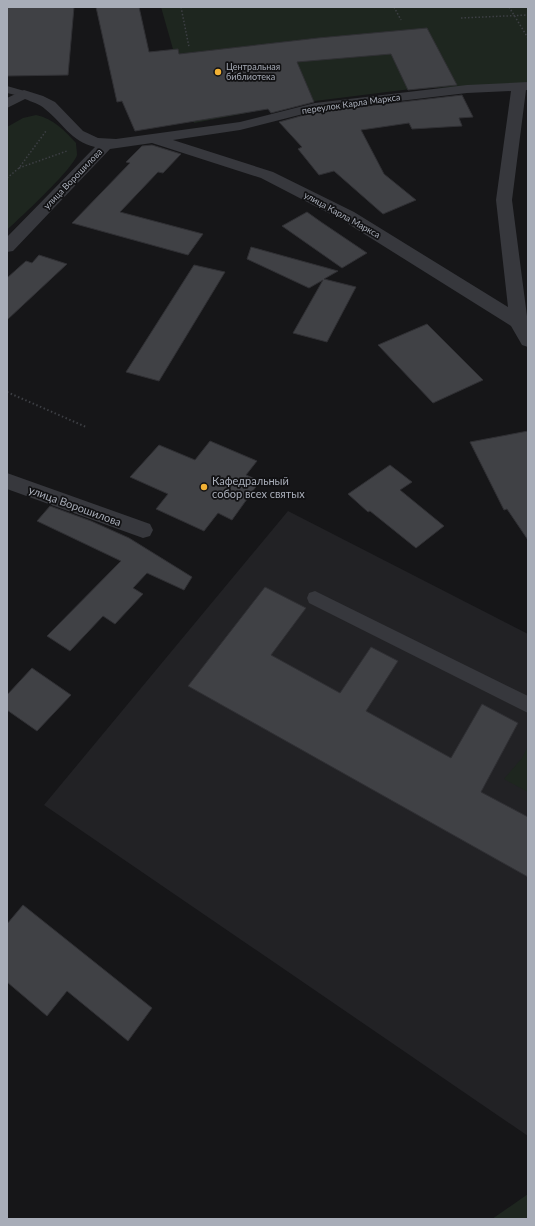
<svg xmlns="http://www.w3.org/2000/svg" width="535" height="1226" font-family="Lato,sans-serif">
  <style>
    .built { fill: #222225 }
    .green { fill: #1e261f }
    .building { fill: #404145; stroke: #303034 }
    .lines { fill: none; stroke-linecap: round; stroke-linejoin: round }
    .path-far1 { stroke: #3d3f44; stroke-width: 1.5; stroke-dasharray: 1.5 2; stroke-linecap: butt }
    .path { stroke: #3d3f44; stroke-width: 2; stroke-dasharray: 1.5 2.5; stroke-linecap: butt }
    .service { fill: #37383d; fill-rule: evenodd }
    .minor { fill: #37383d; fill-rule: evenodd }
    .poi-dot { fill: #f2b134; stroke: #111113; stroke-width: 1.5 }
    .labels { text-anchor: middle; stroke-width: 3.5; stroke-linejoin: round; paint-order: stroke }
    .far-poi-label { font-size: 9px; fill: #a8adb8; stroke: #111113; text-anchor: start }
    .far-street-label { font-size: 9px; fill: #a8adb8; stroke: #111113 }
    .poi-label { font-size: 11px; fill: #a8adb8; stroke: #111113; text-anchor: start }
    .street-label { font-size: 11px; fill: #a8adb8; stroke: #111113 }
  </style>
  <rect width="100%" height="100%" fill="#161618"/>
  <path class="built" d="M288 511 528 634V1136L44 805Z"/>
  <path class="green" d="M161 7H528V84L411 89 299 103 194 123Z
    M36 115C54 119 64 130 76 143 76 146 77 151 77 155 73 169 20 218 7 230V127L23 118Z
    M528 746V792L504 779 522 758Z
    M528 1194V1219H492Z"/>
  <path class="building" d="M7 7H74L68 75 7 76Z
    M96 7H139L149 52 178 49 179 54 318 38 427 28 457 85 408 90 391 54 297 62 314 102 271 113 268 109 135 131 122 101 117 102Z
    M462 95 473 117 459 118 462 126 412 129 409 123 361 130 384 174 416 200 383 214 334 171 319 175 298 149 302 147 279 122 315 112Z
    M152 145 181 154 163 173 158 172 120 212 203 234 188 255 72 223 130 163 126 162 142 146Z
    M307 212 321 222 367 253 342 268 282 226Z
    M251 247 338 271 324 279 356 287 327 342 293 333 323 280 309 288 247 259Z
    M39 255 67 264 7 320V278L26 261 32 263Z
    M194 265 225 272 159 381 126 372Z
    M427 324 483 380 433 403 378 345Z
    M528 431V540L507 509 504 510 470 442Z
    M210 441 257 461 246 475 260 481 232 520 218 513 204 531 156 509 168 494 130 477 159 445 195 460Z
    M390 465 412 482 400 490 444 526 416 548 370 511 368 512 348 494Z
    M50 506 91 521 129 538 192 577 184 590 147 573 133 588 143 594 115 624 103 616 70 651 47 636 121 561 37 521Z
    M265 587 306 608 271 655 340 693 371 647 398 661 366 711 451 758 482 704 518 723 481 792 528 817V877L188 686Z
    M32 668 71 695 37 731 7 710V695Z
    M23 905 152 1008 128 1041 67 991 47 1016 7 982V924Z"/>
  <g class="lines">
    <path class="path-far1" d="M181 7 189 47
      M394 7 401 20
      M509 7 528 38
      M461 18 528 15
      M19 168 67 151
      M7 178 19 168 46 131"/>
    <path class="path" d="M7 392 86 427"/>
    <path class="service" d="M7 86 28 92 30 94 24 97 7 93Z
      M315 591 528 696V713L309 603 307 598 309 593Z"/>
    <path class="minor" d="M528 82V90H526L512 200 528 324V347L522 345 511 326 342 220 261 178 152 143 110 149 13 251 7 252V237L95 147C70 141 63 123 45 109 40 104 32 102 25 99L7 108V98L24 90 43 96 55 102 83 131 98 138 116 139 240 122 315 103 467 85ZM511 91 496 200 508 307 354 212 273 172 173 140 240 130 315 111 467 93Z
      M7 473 150 524 153 530 150 536 143 538 7 489Z"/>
  </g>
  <g class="poi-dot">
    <circle cx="218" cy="72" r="4"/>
    <circle cx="204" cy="487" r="4"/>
  </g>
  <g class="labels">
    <g class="far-poi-label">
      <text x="226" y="70">Центральная<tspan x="226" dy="10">библиотека</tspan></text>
    </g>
    <g class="far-street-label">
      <text transform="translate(351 104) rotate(-8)" y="3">переулок Карла Маркса</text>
      <text transform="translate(73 179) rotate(-46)" y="3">улица Ворошилова</text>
      <text transform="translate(342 215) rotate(29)" y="3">улица Карла Маркса</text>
    </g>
    <g class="poi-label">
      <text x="212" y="485">Кафедральный<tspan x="212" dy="13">собор всех святых</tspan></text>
    </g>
    <g class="street-label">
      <text transform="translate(75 506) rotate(20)" y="4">улица Ворошилова</text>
    </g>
  </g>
  <rect width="535" height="1226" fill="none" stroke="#a8adb8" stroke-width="16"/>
</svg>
